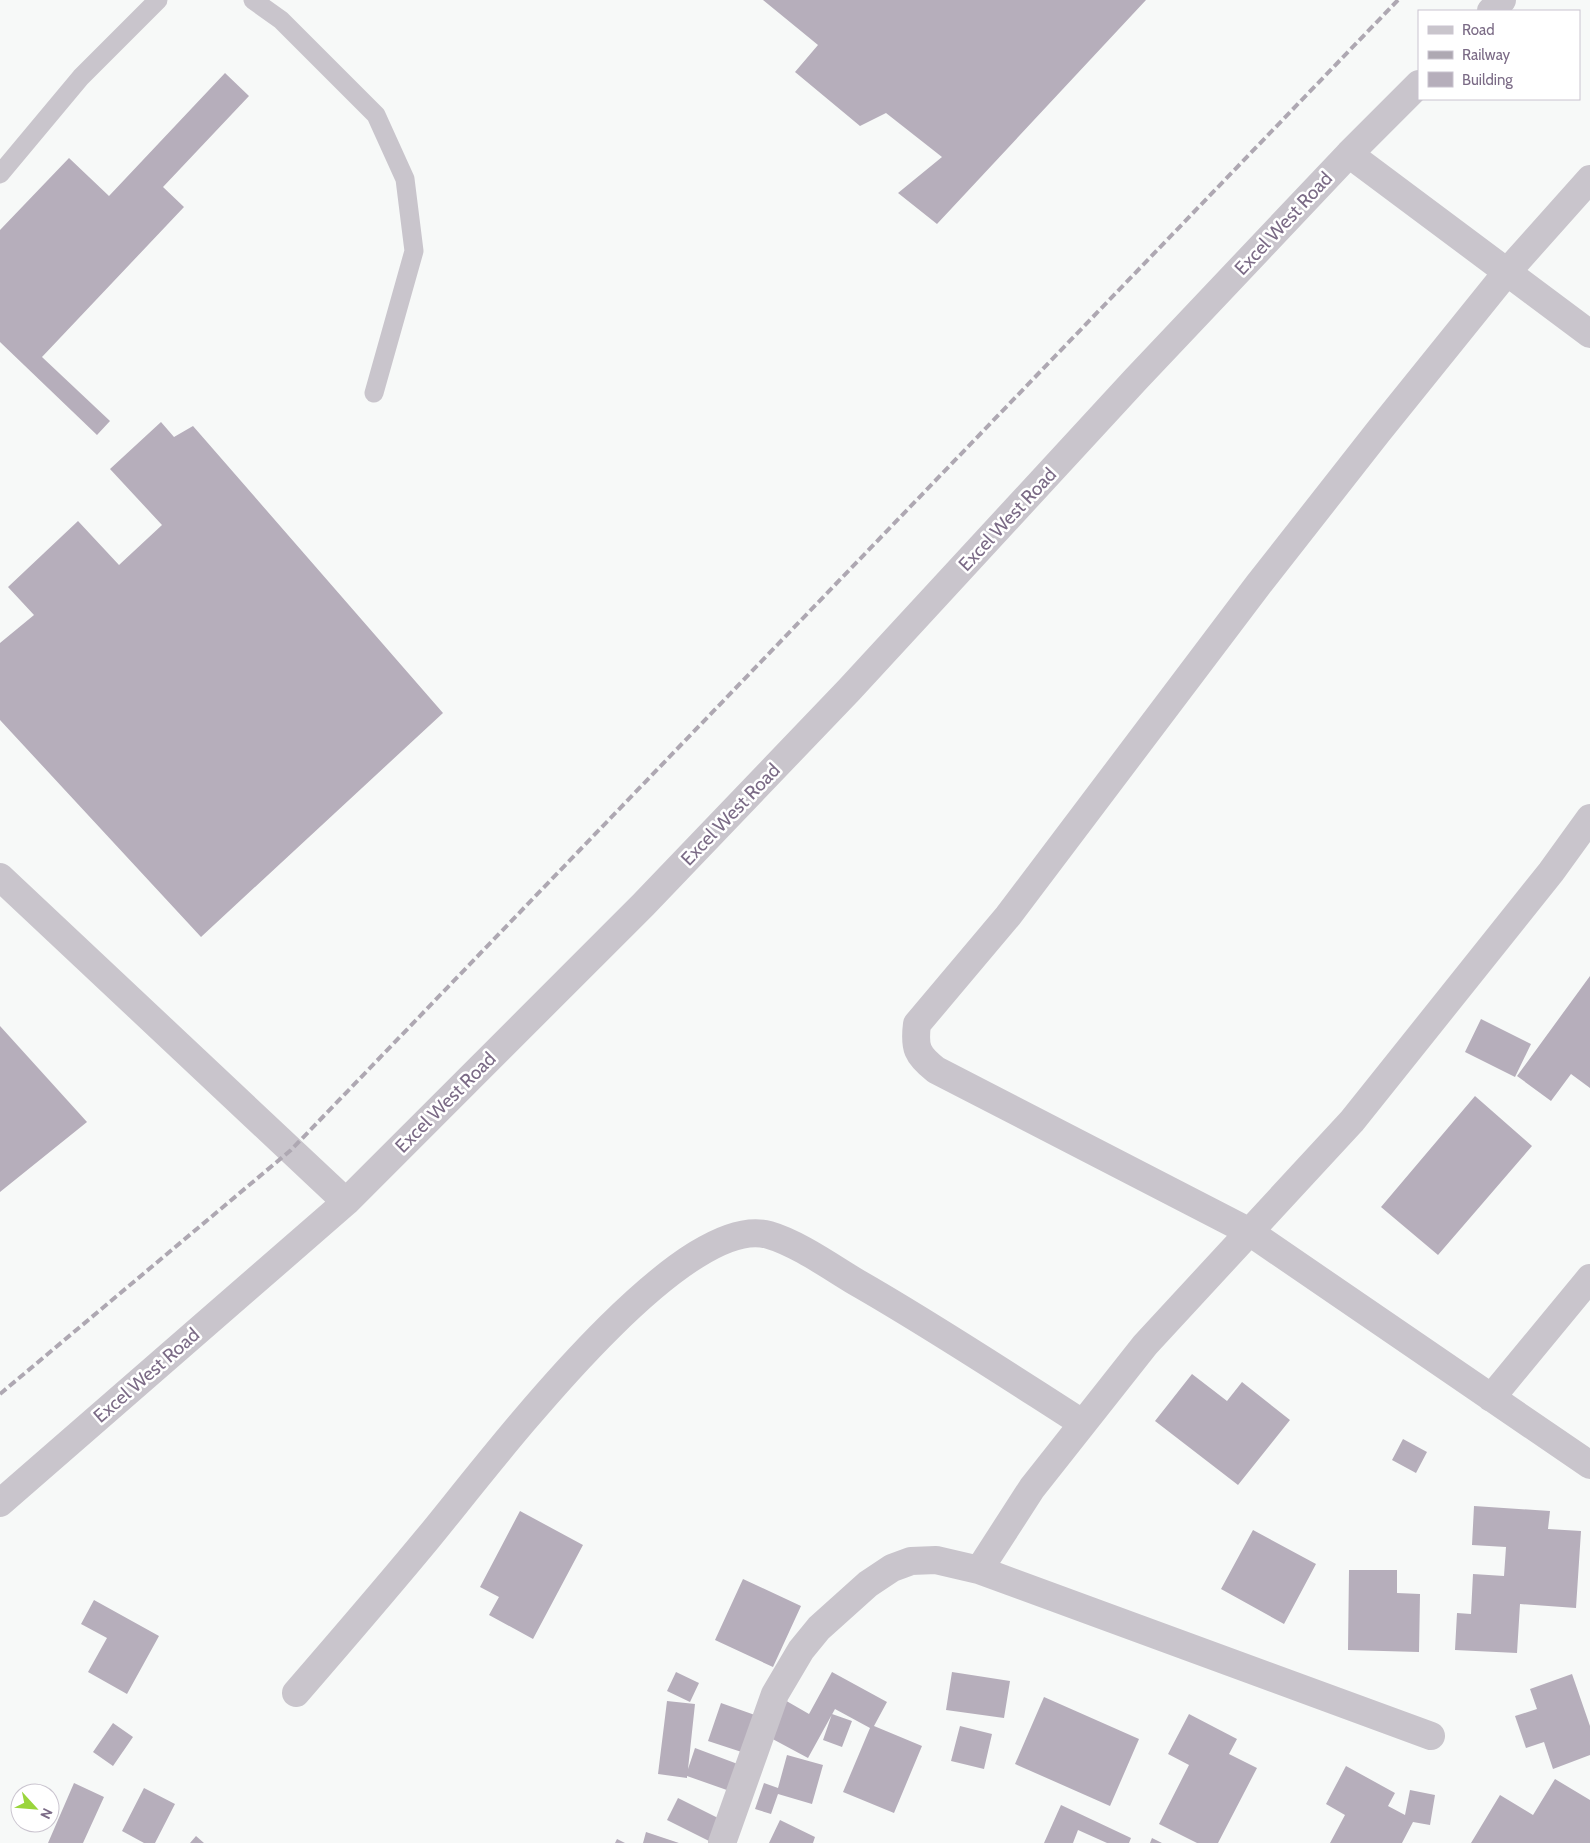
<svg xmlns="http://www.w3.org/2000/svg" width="1590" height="1843" font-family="Cabin,sans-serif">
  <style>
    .building { fill: #b6aebb }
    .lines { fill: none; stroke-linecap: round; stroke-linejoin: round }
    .service { stroke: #c9c5cc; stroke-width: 19 }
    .minor { stroke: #c9c5cc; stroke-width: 28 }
    .rail { stroke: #aea8b2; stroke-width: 4; stroke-dasharray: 8 4; stroke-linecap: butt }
    .labels { text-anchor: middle; stroke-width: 5; stroke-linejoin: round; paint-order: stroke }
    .street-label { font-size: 19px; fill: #7b6b86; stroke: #fff }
  </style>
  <rect width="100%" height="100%" fill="#f7f9f8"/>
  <path class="building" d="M763 0H1146L937 224 898 193 942 157 886 113 860 126 795 72 818 45Z
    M225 73 249 96 163 187 184 207 42 357 110 421 97 435 0 342V230L69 158 109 196Z
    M161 422 174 437 193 426 443 713 201 937 0 720V643L34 615 8 587 78 521 119 565 162 525 110 469Z
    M1590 976V1088L1571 1074 1551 1101 1517 1076Z
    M1481 1019 1531 1044 1515 1077 1465 1052Z
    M0 1026 87 1122 0 1192Z
    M1475 1096 1532 1146 1438 1255 1381 1207Z
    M1192 1374 1227 1401 1242 1382 1290 1420 1238 1485 1155 1421Z
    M1403 1439 1427 1452 1416 1473 1392 1460Z
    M1474 1506 1550 1511 1548 1529 1581 1531 1576 1608 1520 1604 1517 1653 1455 1650 1457 1613 1471 1614 1473 1574 1504 1576 1506 1547 1472 1545Z
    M520 1511 583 1545 533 1639 489 1615 499 1597 480 1587Z
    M1253 1530 1316 1564 1284 1624 1221 1589Z
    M1349 1570H1397V1593L1420 1594 1419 1652 1348 1650Z
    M743 1579 801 1606 773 1667 715 1640Z
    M94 1600 159 1636 127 1694 88 1672 107 1638 81 1624Z
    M676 1672 699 1683 690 1702 667 1691Z
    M832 1672 887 1702 874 1726 922 1746 894 1813 843 1792 870 1728 835 1709 808 1758 767 1736 760 1758 708 1741 721 1703 772 1721 783 1699 809 1714Z
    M952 1672 1010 1681 1004 1718 946 1710Z
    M1572 1674 1590 1726V1755L1553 1769 1544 1742 1526 1748 1515 1716 1537 1709 1530 1689Z
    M1044 1697 1139 1739 1110 1806 1015 1764Z
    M667 1701 695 1704 688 1769 695 1748 751 1769 741 1795 687 1776V1778L658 1774Z
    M832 1714 852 1721 842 1747 823 1740Z
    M1189 1714 1237 1739 1229 1754 1257 1768 1218 1843H1197L1159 1824 1189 1765 1168 1754Z
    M113 1723 133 1737 113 1766 93 1752Z
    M960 1726 992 1734 984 1769 951 1761Z
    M787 1755 823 1765 812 1804 778 1794 771 1814 755 1809 764 1783 778 1788Z
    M1346 1766 1395 1793 1388 1806 1405 1815 1410 1790 1435 1795 1430 1825 1413 1822 1402 1843H1330L1345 1815 1326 1804Z
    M1555 1779 1590 1800V1843H1471L1500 1795 1533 1815Z
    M74 1783 104 1797 83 1843H48Z
    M144 1788 175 1804 155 1843H144L122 1831Z
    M678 1798 730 1824 713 1843 667 1820Z
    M1061 1805 1131 1838 1129 1843H1107L1078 1830 1073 1843H1044Z
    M780 1820 815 1837 813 1843H769Z
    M646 1832 679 1843H643Z
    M196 1836 204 1843H190Z
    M1152 1838 1162 1843H1150Z
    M617 1839 625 1843H615Z"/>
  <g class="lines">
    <path class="service" d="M253 0 281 20 376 115 405 179 414 251 374 393
      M0 174 81 77 158 0"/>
    <path class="minor" d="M1491 11 1502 0
      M1349 154 1590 334
      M1590 179 1507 272 1378 432 1258 585 1008 916 917 1024C914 1048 917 1055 936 1070L1248 1231 1590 1465
      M0 877 346 1202
      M1491 1398 1590 1278
      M0 1503 346 1202 643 905 849 690 1136 379 1349 154 1419 84
      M979 1570 1032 1488 1145 1345 1352 1121 1551 872 1590 818
      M296 1693C341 1641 385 1590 428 1538 483 1472 678 1209 769 1235 797 1243 831 1267 856 1282 933 1326 1007 1375 1082 1423
      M722 1843 775 1694 801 1650 819 1628 868 1584 892 1568 911 1561 936 1560 979 1570 1431 1736"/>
    <path class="rail" d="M0 1394 291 1150 1398 0"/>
  </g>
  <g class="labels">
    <g class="street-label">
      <text transform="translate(1283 223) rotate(-47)" y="7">Excel West Road</text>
      <text transform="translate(1007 519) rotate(-47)" y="7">Excel West Road</text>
      <text transform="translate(730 814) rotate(-46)" y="7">Excel West Road</text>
      <text transform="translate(445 1102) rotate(-45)" y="7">Excel West Road</text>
      <text transform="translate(146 1375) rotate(-41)" y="7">Excel West Road</text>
    </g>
  </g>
  <rect x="1418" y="10" width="162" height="90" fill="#ffffff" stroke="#cac4cf"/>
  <rect x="1428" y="26" width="25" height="8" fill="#c9c5cc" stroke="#cac4cf"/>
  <text x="1462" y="35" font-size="15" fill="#7b6b86">Road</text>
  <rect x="1428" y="51" width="25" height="8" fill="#aea8b2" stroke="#cac4cf"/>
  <text x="1462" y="60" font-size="15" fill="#7b6b86">Railway</text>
  <rect x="1428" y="72" width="25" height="15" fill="#b6aebb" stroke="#cac4cf"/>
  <text x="1462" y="85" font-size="15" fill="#7b6b86">Building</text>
  <g transform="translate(35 1808) rotate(116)"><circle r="24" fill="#ffffff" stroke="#cac4cf"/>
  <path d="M0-4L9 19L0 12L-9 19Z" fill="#9ad53c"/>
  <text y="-8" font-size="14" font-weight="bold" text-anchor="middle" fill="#7b6b86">N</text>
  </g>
</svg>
